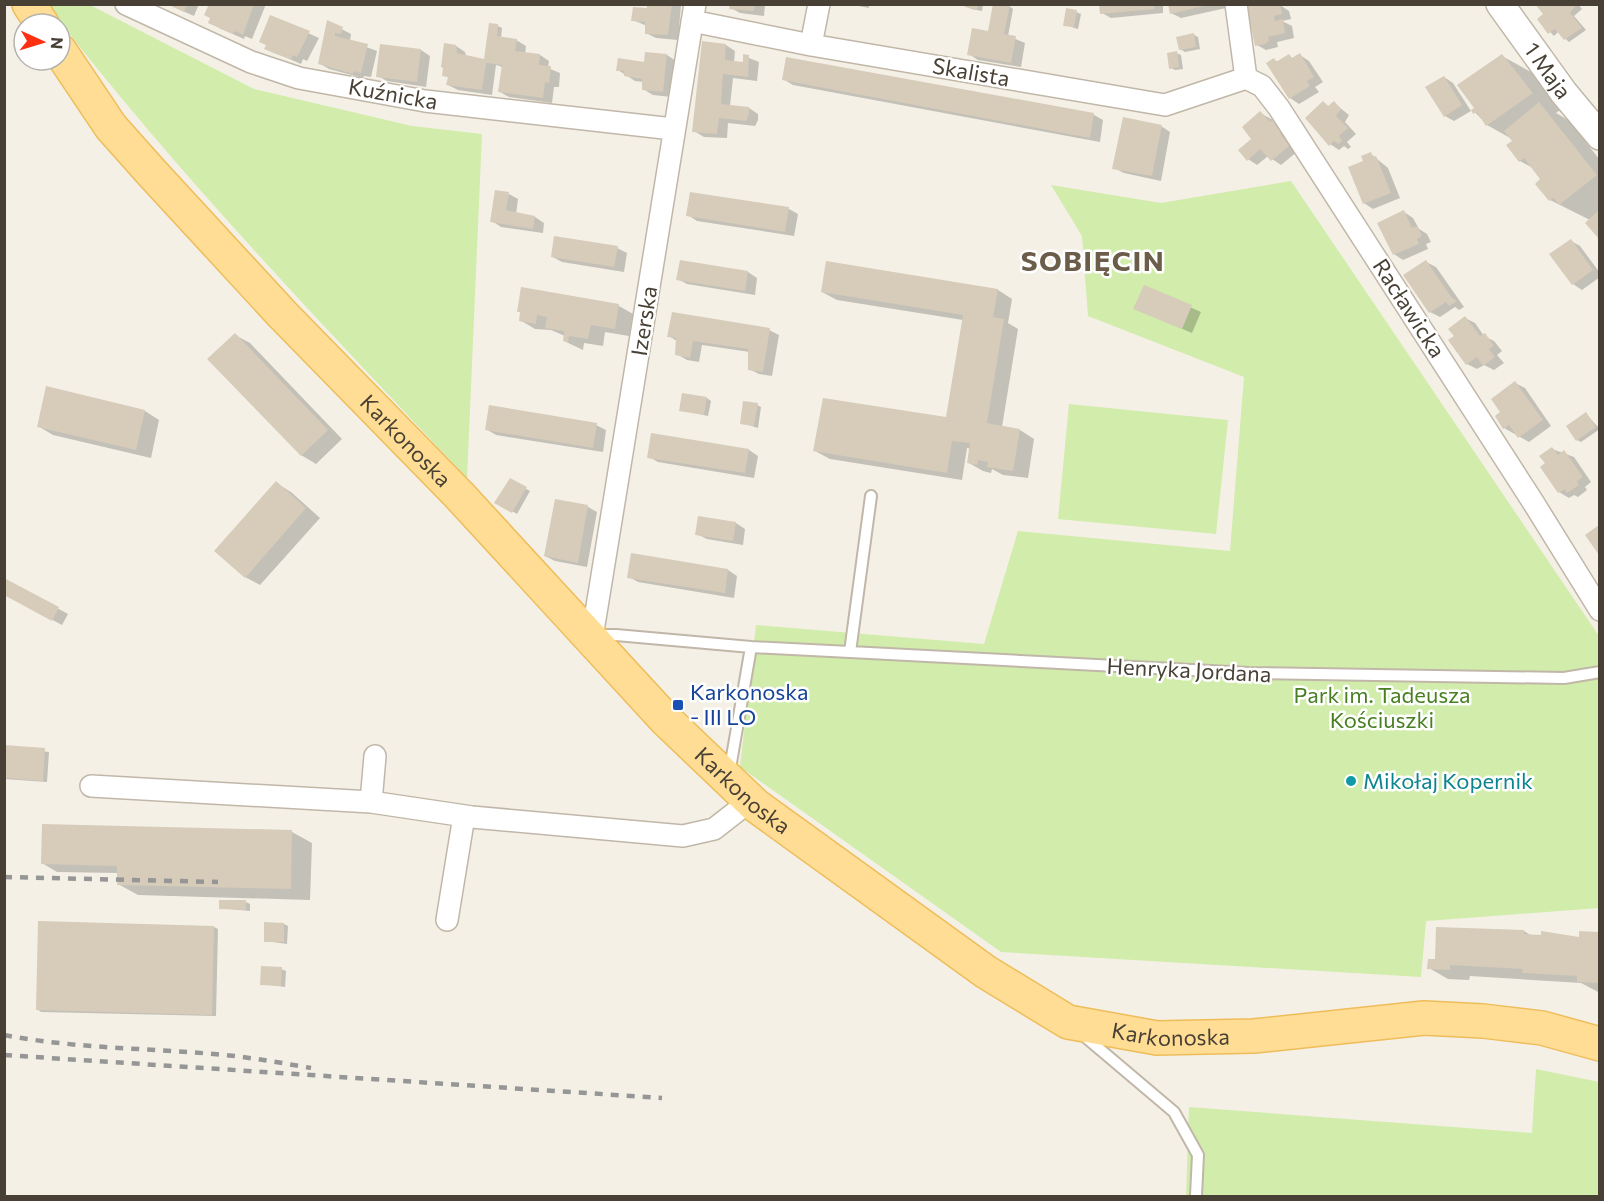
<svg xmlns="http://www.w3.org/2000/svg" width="1604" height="1201" font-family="Commissioner,sans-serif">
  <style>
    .green { fill: #d1ecab }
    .shadow { fill: #0003 }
    .building { fill: #d7cbba }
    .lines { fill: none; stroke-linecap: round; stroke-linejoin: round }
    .service-casing { stroke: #c1b7a8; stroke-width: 14 }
    .minor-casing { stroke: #c1b7a8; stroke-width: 24 }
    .tertiary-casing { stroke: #c1b7a8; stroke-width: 30 }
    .primary-casing { stroke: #eebd5a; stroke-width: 36 }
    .service { stroke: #fff; stroke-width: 10 }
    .minor { stroke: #fff; stroke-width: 21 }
    .tertiary { stroke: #fff; stroke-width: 27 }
    .primary { stroke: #ffdd94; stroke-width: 33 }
    .rail { stroke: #969696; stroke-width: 4.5; stroke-dasharray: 8 8; stroke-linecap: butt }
    .transit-dot { fill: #1a4fb4; stroke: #fff; stroke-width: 2 }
    .culture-dot { fill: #0f9aa8; stroke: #fff; stroke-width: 2 }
    .labels { text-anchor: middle; stroke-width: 5; stroke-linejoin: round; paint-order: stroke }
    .street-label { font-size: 22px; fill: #484034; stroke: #fff }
    .transit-label { font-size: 22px; fill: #164399; stroke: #fff; text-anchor: start }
    .park-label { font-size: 22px; fill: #487f22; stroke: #fff }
    .culture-label { font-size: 22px; fill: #0d838f; stroke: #fff; text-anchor: start }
    .district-label { font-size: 28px; font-weight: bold; letter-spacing: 1.5px; fill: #6c5d4b; stroke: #fff }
  </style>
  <rect width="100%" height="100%" fill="#f4f0e6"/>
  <path class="green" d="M47 5H90L254 89 412 126 482 134 467 478C321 323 177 174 47 5Z
    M1291 181 1599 636V908L1426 921 1421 977 1001 952 740 767 756 625 984 644 1018 531 1230 551 1244 377 1088 316 1082 236 1051 185 1161 203Z
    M1069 404 1228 420 1216 534 1058 519Z
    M1536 1069 1599 1082V1196H1186L1189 1107 1532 1133Z"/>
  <path class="shadow" d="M167 4H199L194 16Z
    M210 4H266L252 39 245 36 244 39 219 28 212 17Z
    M649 4 681 5 678 40 656 38 646 33 647 26 633 20 648 10Z
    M731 4H765L764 16 740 13 731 8Z
    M848 4H869V8Z
    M967 4H983L982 11 971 9Z
    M1101 4H1163V13L1111 18 1102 13Z
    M1169 4H1225L1226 8 1181 18 1171 13Z
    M1537 4H1578L1582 9 1574 16 1586 30 1569 42 1558 32 1554 36 1539 20 1545 15Z
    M1280 5 1289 11 1291 19 1282 21 1292 26 1294 38 1277 42 1278 47 1266 50 1257 45Z
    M1009 6 1013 9 1008 36 1025 43 1021 67 978 60 969 54 989 33Z
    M1076 12 1081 14 1078 29 1065 25Z
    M270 16 319 38 307 61 303 59 301 64 266 49Z
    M328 22 351 34 350 41 377 51 371 77 364 76 363 78 329 69 319 63Z
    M498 26 502 28 501 38 516 40 526 46 525 54 540 55 549 61 548 68 560 73 559 87H554L552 103 509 97 500 92 503 68 500 66 496 65 492 95 458 90 448 85 449 78 444 75 456 46 465 52 466 56 486 60Z
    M1194 35 1198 37 1200 49 1185 52 1180 49Z
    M726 45 735 51 734 62 744 63V56L759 62 757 81 733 78 730 106 749 108 758 114V120L755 126 728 123 727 138 704 137 694 131Z
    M421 50 430 56 426 87 387 81 378 76Z
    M1176 53 1181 55 1183 69 1175 70 1171 68Z
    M667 55 676 61 672 97 653 95 643 89 644 82 635 81 618 70 645 64Z
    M1300 55 1309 61 1323 82 1315 87 1319 92 1299 104 1290 98 1274 60 1279 62 1289 56 1294 59Z
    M1502 56 1531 72 1560 110 1556 113 1568 120 1600 160V237L1587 223 1590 220 1550 200 1542 180 1535 169 1520 161 1512 139 1487 125 1473 110Z
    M787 58 1094 115 1103 120 1100 142 793 85 783 79Z
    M1444 77 1453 83 1471 111 1454 121 1445 116Z
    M1323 103 1330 107 1334 103 1349 115 1345 122 1356 134 1347 142 1351 147 1348 149 1344 146 1339 150 1330 144Z
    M1260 113 1275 121 1298 151 1281 165 1268 156 1257 165 1248 159Z
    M1161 126 1170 132 1161 181 1124 173 1114 168Z
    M1371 154 1388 168 1400 198 1373 209 1364 203 1365 162Z
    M509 194 518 199 516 214 535 217 544 223 543 233 501 227 492 221Z
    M789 209 798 214 794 236 697 221 688 215Z
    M1404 212 1413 218 1419 229 1427 234 1431 242 1426 244 1428 249 1403 260 1394 254Z
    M1571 241 1580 246 1600 273V277L1582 290 1573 284Z
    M617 248 627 253 624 272 562 262 553 257Z
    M1426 262 1436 267 1464 307 1459 310 1455 307 1440 317 1430 312Z
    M748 272 757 278 755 295 687 284 678 279Z
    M1144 287 1201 312 1192 333 1145 313Z
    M998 290 1012 299 1008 323 1018 329 1002 427 1020 430 1034 439 1028 478 1003 475 992 469 991 473 983 471 969 463 971 449 967 448 962 480 830 459 815 451 947 419 963 320 837 300 822 292Z
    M619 306 633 314 629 336 605 332 603 346 584 343 583 350 564 341 565 336 551 330 535 329 520 320 522 313Z
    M1465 318 1475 323 1484 336 1494 341 1502 351 1497 355 1504 363 1494 370 1484 365 1477 369 1467 364 1450 341 1456 336Z
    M769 330 779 335 772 376 759 374 749 369 750 352 702 345 699 362 687 360 677 354V341L669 336Z
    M235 335 250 343 342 439 316 464 301 455Z
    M1515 383 1525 388 1551 426 1529 442 1504 428 1497 416 1502 412Z
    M707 398 711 401 708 416 681 410Z
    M757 405 761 407 758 428 742 423Z
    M145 411 159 420 151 458 53 435 38 426Z
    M1586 414 1600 429 1581 442 1577 440Z
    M596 425 606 430 603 452 496 435 486 429Z
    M1552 449 1574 457 1591 482 1585 487 1587 490 1578 497 1574 495 1569 498 1559 492 1547 464Z
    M749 450 758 456 754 478 658 462 649 457Z
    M510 480 530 491 517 514 497 502Z
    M276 483 291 492 320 518 260 585 245 577Z
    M556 501 588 507 597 512 587 567 555 561 545 556Z
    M736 523 745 529 743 545 707 539 697 534Z
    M728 570 737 576 734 598 638 582 629 577Z
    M4 579 68 614 62 625 4 594Z
    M4 746 49 752 47 782 4 779Z
    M43 825 292 832 312 843 310 900 138 895 118 884V873L57 872 42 863Z
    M246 902 250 904V911L220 908Z
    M284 924 288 926 287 944 265 941Z
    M214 927 218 929 216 1016 41 1012 37 1009Z
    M1524 931 1532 936 1580 938 1581 933 1600 934V993L1581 983 1470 976 1469 980 1448 979 1429 968 1437 961Z
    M281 969 286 971 285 987 262 984Z"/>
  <path class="building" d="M167 4H187L184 12Z
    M209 4H254L243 35 235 31 233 34 208 23 210 18 204 15Z
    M647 4H672L668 35 645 34V22L631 21 633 7 647 8Z
    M730 4H755L754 11 729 9Z
    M965 4H978L977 10 965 7Z
    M993 4 1010 5 1004 34 1016 36 1011 63 967 55 972 28 988 31Z
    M1099 4H1154V9L1100 14Z
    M1168 4H1208V5L1170 14Z
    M1246 4H1280L1282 14 1274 16 1275 21 1283 19 1285 33 1268 37 1269 41 1265 44 1255 46Z
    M1535 4H1577L1570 13 1582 28 1564 40 1555 29 1548 34 1537 19 1543 14Z
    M1066 8 1077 10 1074 27 1063 26Z
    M270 15 310 31 297 57 293 55 291 59 276 54 264 49 266 45 259 42Z
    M327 20 343 27 341 34 335 33V36L368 44 361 73 354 71 353 74 318 64Z
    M489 23 498 24 497 36 517 39 515 51 540 54 539 65 551 66 549 83 545 82 543 98 498 92 502 65 486 63 482 90 446 85 448 77 442 76 443 68 441 67 444 43 456 45 457 53 484 59Z
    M1194 33 1196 47 1179 50 1176 37Z
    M702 41 726 44 725 60 743 62V54L749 55 748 77 723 74 721 104 749 107V114L746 121 719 118 717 134 692 132Z
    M380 44 421 49 417 82 376 77Z
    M1177 51 1179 67 1169 69 1167 53Z
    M645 52 667 54 663 92 642 90V79L624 76V71H616L618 58 644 62Z
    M1300 53 1314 77 1307 81 1310 86 1289 99 1266 63 1274 58 1276 62 1289 54 1292 58Z
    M1502 54 1533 93 1486 126 1477 112 1473 114 1471 110 1474 108 1457 85Z
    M786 57 1094 113 1090 138 782 80Z
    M1444 76 1462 105 1444 117 1425 87Z
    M1323 101 1328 106 1334 101 1341 109 1336 116 1348 128 1339 136 1342 141 1338 144 1334 141 1329 146 1305 118Z
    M1539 102 1597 175 1559 205 1554 198 1549 201 1535 184 1540 179 1524 158 1519 162 1506 145 1512 141 1504 131Z
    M1260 111 1270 122 1274 119 1283 130 1280 133 1289 146 1271 161 1260 149 1247 161 1238 150 1251 139 1242 127Z
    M1123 117 1162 125 1152 176 1112 169Z
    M1371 152 1373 157 1376 156 1391 193 1363 204 1348 167 1363 161 1361 156Z
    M495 190 509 192 506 210 535 216 533 229 490 222Z
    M690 192 789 207 785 232 686 216Z
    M1404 210 1412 228 1417 226 1422 236 1417 239 1419 244 1393 255 1377 223Z
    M1599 210V239L1585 223Z
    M554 236 618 246 614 267 551 257Z
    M1571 239 1593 270 1572 285 1549 254Z
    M680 260 748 271 745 291 676 280Z
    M1426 260 1452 298 1457 301 1449 306 1446 302 1429 313 1403 275Z
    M826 261 998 289 993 317 1004 319 987 423 1020 429 1013 471 987 467 988 462 978 460 977 465 967 463 970 443 952 441 947 473 813 451 823 398 946 417 963 315 821 292Z
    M1144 285 1192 305 1182 329 1133 309Z
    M521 287 619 304 615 329 591 325 588 339 569 336 568 342 563 341 564 331 545 328 547 317 537 315 536 324 519 321 520 312H517Z
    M672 312 770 328 763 372 748 370V349L693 341 690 358 675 355 676 338 667 337Z
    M1465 316 1480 336 1485 333 1494 346 1489 349 1495 357 1483 366 1477 357 1466 365 1448 340 1454 336 1448 329Z
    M235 333 328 430 301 456 207 359Z
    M1515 381 1543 420 1518 438 1509 425 1503 429 1495 416 1500 412 1491 399Z
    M46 386 145 410 136 450 37 427Z
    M682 393 707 397 704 415 679 411Z
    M743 401 758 403 754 426 740 424Z
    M489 405 597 423 593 448 485 430Z
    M1586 412 1596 427 1576 441 1566 426Z
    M651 433 749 449 745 473 647 458Z
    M1552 447 1558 455 1564 450 1583 477 1577 481 1579 485 1567 493 1565 489 1558 493 1540 467 1545 463 1539 456Z
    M510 478 527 487 512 513 494 503Z
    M276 481 306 508 245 578 214 551Z
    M555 499 588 505 578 563 544 556Z
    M698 516 736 522 733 541 695 535Z
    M1599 525V555L1585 535Z
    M631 553 728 569 725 593 627 578Z
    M4 578 59 607 52 621 4 595Z
    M4 745 45 748 43 781 4 778Z
    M42 824 292 830 291 889 117 885V866L41 864Z
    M219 900H246V910L219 909Z
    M38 921 214 926 212 1015 36 1010Z
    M264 922 284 923V942H264Z
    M1436 927 1524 930V934L1541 935V931L1579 937V931L1599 932V983L1577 982V976L1522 973 1523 969 1450 965V970L1427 969 1428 959H1435Z
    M261 966 282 967 281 986 260 985Z"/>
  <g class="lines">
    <defs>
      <path id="service" d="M597 635H616L751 647 729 774
        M751 647 850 652 871 496
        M850 652 1249 673 1564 678 1600 672
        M1083 1035 1174 1112 1198 1155 1196 1196"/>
      <path id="minor" d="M126 4 251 62 299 78 425 101 673 129
        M1236 4 1246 78 1262 86 1279 108 1533 502 1600 610
        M692 21 811 45 1165 105 1246 78
        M811 45 819 4
        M587 636 594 625 695 4
        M91 786 371 802 472 817 683 836 714 829 750 801
        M371 802 375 756
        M447 920 464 816"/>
      <g id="tertiary">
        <path id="s1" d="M1500 4 1564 93 1600 136"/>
      </g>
      <g id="primary">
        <path d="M29 4 42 24"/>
        <path id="s2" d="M60 51 111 127 152 173 282 314 459 495 666 720 755 805 986 972 1068 1022 1157 1038 1254 1036 1424 1018 1483 1021 1542 1028 1600 1044"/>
      </g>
    </defs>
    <use href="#service" class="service-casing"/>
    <use href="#minor" class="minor-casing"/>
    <use href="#tertiary" class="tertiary-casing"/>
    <use href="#primary" class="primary-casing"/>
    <use href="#service" class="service"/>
    <use href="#minor" class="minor"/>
    <use href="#tertiary" class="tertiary"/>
    <use href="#primary" class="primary"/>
    <path class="rail" d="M4 877 218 882
      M4 1035C78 1049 151 1048 225 1055 254 1058 282 1063 311 1068
      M4 1055 662 1098"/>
  </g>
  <rect class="transit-dot" x="672" y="699" width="12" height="12" rx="3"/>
  <circle class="culture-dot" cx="1351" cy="781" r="6"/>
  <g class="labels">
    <g class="street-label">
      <text dy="8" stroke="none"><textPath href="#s1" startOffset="82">1 Maja</textPath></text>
      <text transform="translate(971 72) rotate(10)" y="8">Skalista</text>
      <text transform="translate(393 94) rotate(10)" y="8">Kuźnicka</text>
      <text transform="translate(1409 308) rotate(57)" y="8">Racławicka</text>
      <text transform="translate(644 321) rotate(-81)" y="8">Izerska</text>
      <text dy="8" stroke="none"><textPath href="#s2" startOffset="522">Karkonoska</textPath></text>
      <text transform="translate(1189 670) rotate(3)" y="8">Henryka Jordana</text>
      <text dy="8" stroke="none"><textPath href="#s2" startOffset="1008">Karkonoska</textPath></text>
      <text dy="8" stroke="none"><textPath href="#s2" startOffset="1512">Karkonoska</textPath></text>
    </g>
    <g class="transit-label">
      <text x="690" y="700">Karkonoska<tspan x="690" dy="25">- III LO</tspan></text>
    </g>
    <g class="park-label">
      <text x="1382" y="703">Park im. Tadeusza<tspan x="1382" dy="25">Kościuszki</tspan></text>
    </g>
    <g class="culture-label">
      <text x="1363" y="789">Mikołaj Kopernik</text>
    </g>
    <g class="district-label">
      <text x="1093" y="271">SOBIĘCIN</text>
    </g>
  </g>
  <rect width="1604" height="1201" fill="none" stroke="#484034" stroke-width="12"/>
  <g transform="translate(42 42) rotate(94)"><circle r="28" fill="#ffffff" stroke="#b6b3ae" stroke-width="1.5"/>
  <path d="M0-4.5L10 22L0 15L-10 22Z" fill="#ff2f12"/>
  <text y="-9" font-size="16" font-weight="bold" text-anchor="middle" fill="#484034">N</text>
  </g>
</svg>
